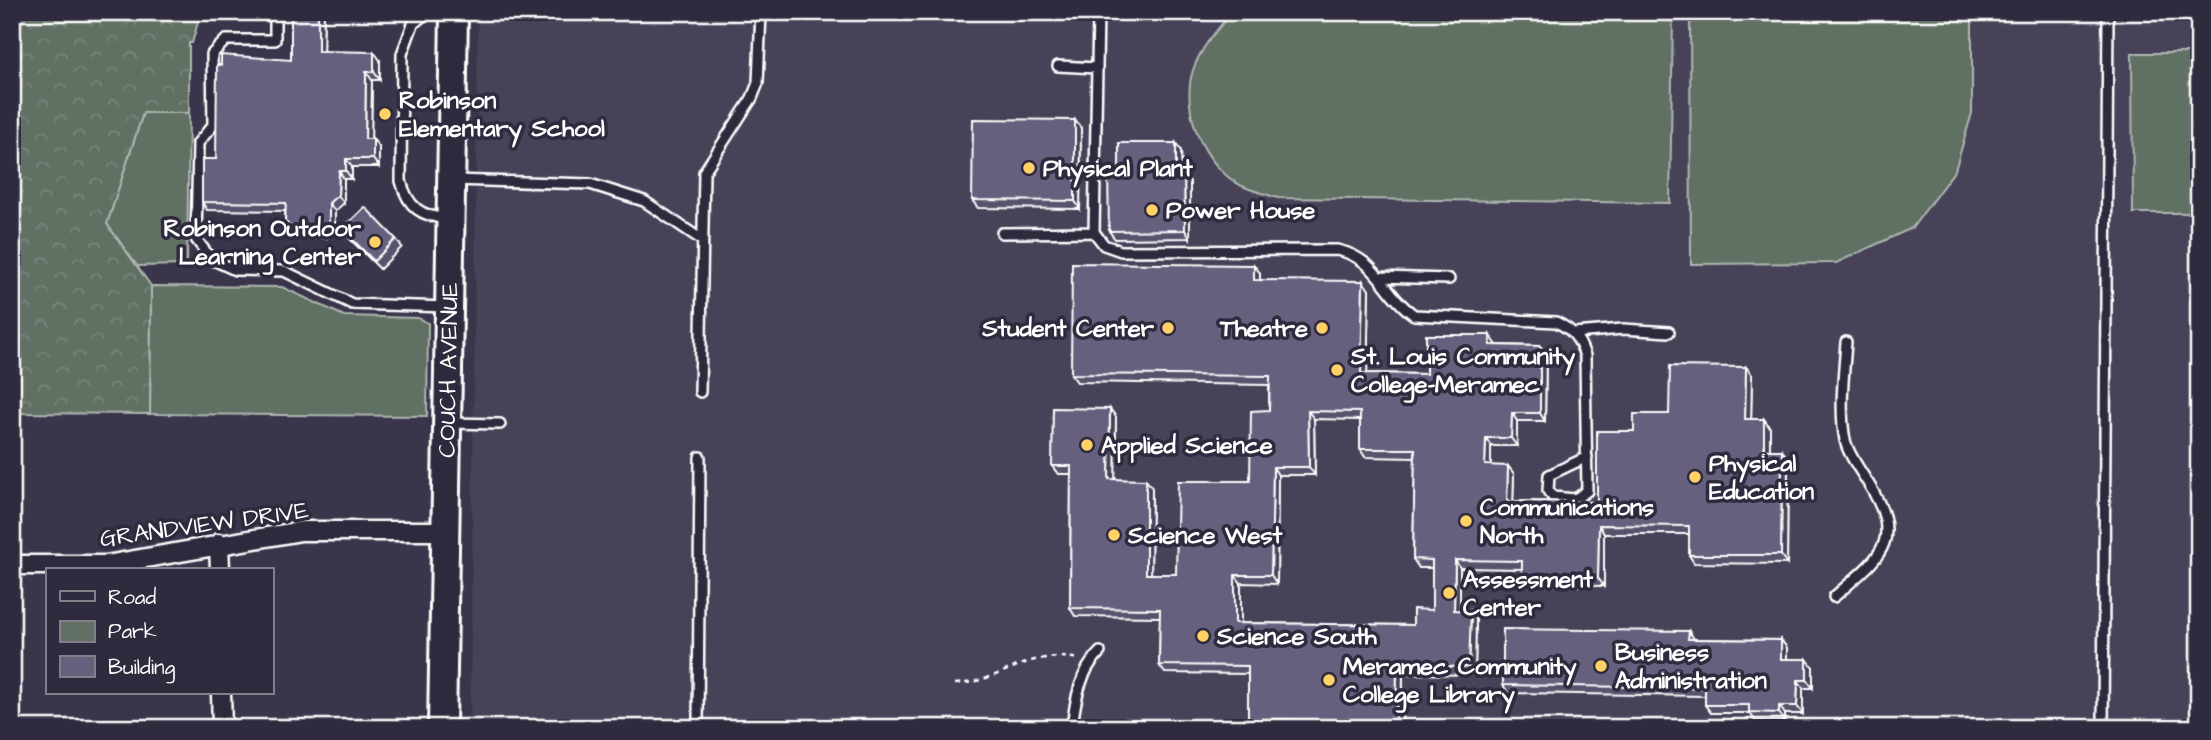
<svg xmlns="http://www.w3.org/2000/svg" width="2211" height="740" font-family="'Architects Daughter',sans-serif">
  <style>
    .built { fill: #474259 }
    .green { fill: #616f64; stroke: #b0b7b2; stroke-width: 2 }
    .forest { fill: url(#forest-crowns); stroke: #b0b7b2; stroke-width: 2 }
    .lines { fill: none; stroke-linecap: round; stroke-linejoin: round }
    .lane-casing { stroke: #fff; stroke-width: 14 }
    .street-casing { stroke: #fff; stroke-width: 23 }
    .secondary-casing { stroke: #fff; stroke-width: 32 }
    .path { stroke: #fff; stroke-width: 2.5; stroke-dasharray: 5 5; stroke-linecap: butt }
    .lane { stroke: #2f2a3d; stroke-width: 9 }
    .street { stroke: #2f2a3d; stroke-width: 18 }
    .secondary { stroke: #2f2a3d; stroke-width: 26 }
    .wall { fill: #58526c; stroke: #fff; stroke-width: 2; fill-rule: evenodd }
    .shaded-wall { fill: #474258; stroke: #fff; stroke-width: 2 }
    .building { fill: #665f7d; stroke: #fff; stroke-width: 2; fill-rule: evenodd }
    .poi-dot { fill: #ffd166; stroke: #2f2a3d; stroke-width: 2.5 }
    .labels { text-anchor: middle; stroke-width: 7; stroke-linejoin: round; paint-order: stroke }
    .poi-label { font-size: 24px; font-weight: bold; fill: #fff; stroke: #2f2a3d; text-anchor: start }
    .street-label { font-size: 24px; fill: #fff; stroke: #2f2a3d }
  </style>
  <defs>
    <pattern id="forest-crowns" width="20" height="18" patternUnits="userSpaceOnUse" patternTransform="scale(1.75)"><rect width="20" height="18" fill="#616f64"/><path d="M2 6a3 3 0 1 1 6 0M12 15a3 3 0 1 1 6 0" fill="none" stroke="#79857b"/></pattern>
  </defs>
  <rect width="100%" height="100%" fill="#3a354a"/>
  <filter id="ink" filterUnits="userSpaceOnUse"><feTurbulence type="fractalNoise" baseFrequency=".0143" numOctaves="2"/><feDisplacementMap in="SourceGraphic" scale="14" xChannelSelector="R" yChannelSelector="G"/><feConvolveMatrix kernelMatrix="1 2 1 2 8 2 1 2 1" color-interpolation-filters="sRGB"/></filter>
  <g filter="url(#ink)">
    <path class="built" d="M478 12H2199V728H470Z"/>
    <path class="green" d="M1232 12H1673L1670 203 1278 198C1266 194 1253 191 1242 186 1204 167 1180 111 1193 70 1201 47 1217 30 1232 12Z
      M1690 12H1972V113L1955 170 1912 228 1836 263 1691 264Z
      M2132 53H2199V213H2133Z
      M143 113H189L187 265 137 266 107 224Z
      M151 286 282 287 344 316 418 318 428 323 427 416 150 414Z"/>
    <path class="forest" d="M12 12H201L192 43H189V113H143L107 224 151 286 150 414 12 413Z"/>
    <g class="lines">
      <defs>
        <path id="lane" d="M275 12V40H226L212 54 213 125 198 143 196 239 211 259 235 270 284 271 352 304 448 307
          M427 12 413 24 402 54 401 181C408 208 421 216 447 219
          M1058 66 1097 68
          M453 180 590 184 644 201 702 240
          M1094 232 1098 12
          M1002 233 1094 232 1104 245 1121 251 1337 250C1379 259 1382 293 1414 315L1556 322C1573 330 1579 338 1585 356L1587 491 1575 499 1553 497 1548 491 1549 475 1587 457
          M1380 277 1449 279
          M1574 333 1623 329 1669 332
          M700 392 704 172 752 98 758 83 761 12
          M449 423 500 424
          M1834 597C1879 557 1906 543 1868 483 1860 470 1848 454 1845 440 1839 409 1844 373 1846 342
          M698 728 700 457
          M1072 728C1075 701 1080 671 1100 652
          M2103 728 2108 12"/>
        <path id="street" d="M219 543 220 570
          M12 565H106L301 531H445
          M221 693 222 728"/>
        <path id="secondary" d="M442 728 454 12"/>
      </defs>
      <use href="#lane" class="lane-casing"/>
      <use href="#street" class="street-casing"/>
      <use href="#secondary" class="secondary-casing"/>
      <path class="path" d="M955 684C1006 681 1024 649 1079 659"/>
      <use href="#lane" class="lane"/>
      <use href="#street" class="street"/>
      <use href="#secondary" class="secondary"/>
    </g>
    <path class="wall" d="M324 12 323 51 380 60V80H372L371 139 379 147V167H352V179H344V203L335 211V231L327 238 298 237 285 221V211L207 210 202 202 216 159 291 60Z
      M1081 128 1080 209 978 208 972 200Z
      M1181 151 1182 174 1190 182V238L1115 239 1109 231 1119 172Z
      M342 229 396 239 402 247 380 269 348 237Z
      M1260 273V280L1369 290 1367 373 1426 374 1496 344V345L1540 346 1546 354 1545 421H1517V446H1491V466H1508L1514 474 1513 501 1597 502 1634 431 1669 414 1746 367 1752 375 1751 419H1764L1770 428V450L1788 459 1787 564 1694 563 1689 555V534H1604V586L1528 585 1522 577V569L1460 568V610L1471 611 1476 619 1475 675 1403 674 1402 728 1254 727 1248 719V674L1165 673 1159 665 1160 617 1075 616 1070 608 1071 474H1058L1052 466 1110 409 1116 417 1115 479 1152 488 1151 574H1176L1250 481 1269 410V385L1077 382 1071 374ZM1314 419 1360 420V449L1365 457 1415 458 1413 559 1419 568H1432V610L1413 625 1241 623V583L1277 584 1278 475H1315Z
      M1694 639 1781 640 1787 648V659L1813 667V688H1803V714H1785V721H1755L1750 713H1711L1705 705V696L1508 693 1503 685Z"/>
    <path class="shaded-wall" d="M318 12H324L323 60 318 51Z
      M374 52 380 60V80L374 72Z
      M366 72 372 80 371 147 365 139Z
      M1075 120 1081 128 1080 209 1075 201Z
      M373 139 379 147V167L373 159Z
      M1176 143 1181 151 1182 182 1176 174Z
      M346 159 352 167V179L346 171Z
      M339 171 344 179V203L338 195Z
      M1184 174 1190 182V238L1185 230Z
      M329 203 335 211V231L329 223Z
      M1254 265 1260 273V288L1254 280Z
      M1363 281 1369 290 1367 381 1361 373Z
      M1490 335 1496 344V354L1490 345Z
      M1540 346 1546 354 1545 421 1540 413Z
      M1746 367 1752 375 1751 428 1745 419Z
      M1110 409 1116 417 1115 488 1109 479Z
      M1308 411 1314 419 1315 475 1309 467Z
      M1512 413 1517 421V446L1511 438Z
      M1764 419 1770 428V458L1764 450Z
      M1486 438 1491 446V474L1485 465Z
      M1782 450 1788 459 1787 564 1781 555Z
      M1508 466 1514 474 1513 509 1507 501Z
      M1273 467 1278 475 1277 584 1271 575Z
      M1146 480 1152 488 1151 582 1146 574Z
      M1599 525 1604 534V586L1598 578Z
      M1455 560 1460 568V618L1454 610Z
      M1235 575 1241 583V631L1235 623Z
      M1471 611 1476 619 1475 675 1469 667Z
      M1689 631 1694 639H1688Z
      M1781 640 1787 648V667L1781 659Z
      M1807 659 1813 667V688L1807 680Z
      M1397 666 1403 674 1402 728 1396 721Z
      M1798 680 1803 688V714L1797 706Z
      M1779 706 1785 714V721L1779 713Z"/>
    <path class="building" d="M291 12H318V51L374 52V72H366L365 139H373V159H346V171H339L338 195 329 203V223L321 230 292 229 285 221 286 203 202 202V159H216L217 65H221V55L291 60Z
      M973 119 1075 120V201L972 200Z
      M1119 143H1176V174H1184L1185 230 1109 231 1108 173 1119 172Z
      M365 207 396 239 374 261 342 229Z
      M1072 263 1254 265V280L1363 281 1361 373 1426 374V335H1490V345L1540 346V413H1512L1511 438H1486L1485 465 1508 466 1507 501 1597 502V431H1634V414H1669L1670 366 1746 367 1745 419H1764V450H1782L1781 555H1689V526L1599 525 1598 578 1522 577V561L1455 560 1454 610 1471 611 1469 667 1397 666 1396 721 1248 719V666L1159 665 1160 609 1070 608 1071 466H1052L1053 408 1110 409 1109 479 1146 480V574H1176L1178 481H1250L1251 411 1269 410 1270 376 1071 374ZM1308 411 1360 412V449H1415L1413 559 1432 560V610L1413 609V625L1235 623V575H1271L1273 467H1309Z
      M1503 629 1689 631 1688 639 1781 640V659H1807V680H1798L1797 706H1779V713L1749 712V705H1705V688L1503 685Z"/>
  </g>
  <g class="poi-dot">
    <circle cx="385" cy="114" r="7"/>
    <circle cx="1029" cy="168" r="7"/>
    <circle cx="1152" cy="210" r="7"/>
    <circle cx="375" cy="242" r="7"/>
    <circle cx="1168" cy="328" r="7"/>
    <circle cx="1322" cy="328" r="7"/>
    <circle cx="1337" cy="370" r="7"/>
    <circle cx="1087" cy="445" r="7"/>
    <circle cx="1695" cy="477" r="7"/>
    <circle cx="1466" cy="521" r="7"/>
    <circle cx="1114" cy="535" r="7"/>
    <circle cx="1449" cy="593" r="7"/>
    <circle cx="1203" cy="636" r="7"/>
    <circle cx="1601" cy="666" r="7"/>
    <circle cx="1329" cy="680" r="7"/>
  </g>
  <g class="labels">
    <g class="poi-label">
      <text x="399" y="108">Robinson<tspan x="399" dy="28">Elementary School</tspan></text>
      <text x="1043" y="176">Physical Plant</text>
      <text x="1166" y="218">Power House</text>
      <text x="361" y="236" text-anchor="end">Robinson Outdoor<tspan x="361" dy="28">Learning Center</tspan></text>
      <text x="1154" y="336" text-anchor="end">Student Center</text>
      <text x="1308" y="336" text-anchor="end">Theatre</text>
      <text x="1351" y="364">St. Louis Community<tspan x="1351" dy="28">College-Meramec</tspan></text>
      <text x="1101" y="453">Applied Science</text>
      <text x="1709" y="471">Physical<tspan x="1709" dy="28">Education</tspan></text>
      <text x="1480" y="515">Communications<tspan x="1480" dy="28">North</tspan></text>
      <text x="1128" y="543">Science West</text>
      <text x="1463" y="587">Assessment<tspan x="1463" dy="28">Center</tspan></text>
      <text x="1217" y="644">Science South</text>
      <text x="1615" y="660">Business<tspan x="1615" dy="28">Administration</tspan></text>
      <text x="1343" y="674">Meramec Community<tspan x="1343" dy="28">College Library</tspan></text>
    </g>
    <g class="street-label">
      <text transform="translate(448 370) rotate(-89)" y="8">COUCH AVENUE</text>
      <text transform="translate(204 524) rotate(-8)" y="8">GRANDVIEW DRIVE</text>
    </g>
  </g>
  <rect width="2211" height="740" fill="none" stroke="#2f2a3d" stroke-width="42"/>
  <rect x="21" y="21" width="2169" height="698" fill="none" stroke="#fff" stroke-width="2.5" filter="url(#ink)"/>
  <rect x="46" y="568" width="228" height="126" fill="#2f2a3d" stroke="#827f8b" stroke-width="2"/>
  <rect x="60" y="591" width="35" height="10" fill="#2f2a3d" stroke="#827f8b" stroke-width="2"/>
  <text x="108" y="604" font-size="21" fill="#ffffff">Road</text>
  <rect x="60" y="621" width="35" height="21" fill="#616f64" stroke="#827f8b" stroke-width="2"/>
  <text x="108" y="638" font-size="21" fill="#ffffff">Park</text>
  <rect x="60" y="656" width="35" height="21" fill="#665f7d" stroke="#827f8b" stroke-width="2"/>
  <text x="108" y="674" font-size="21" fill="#ffffff">Building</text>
</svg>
